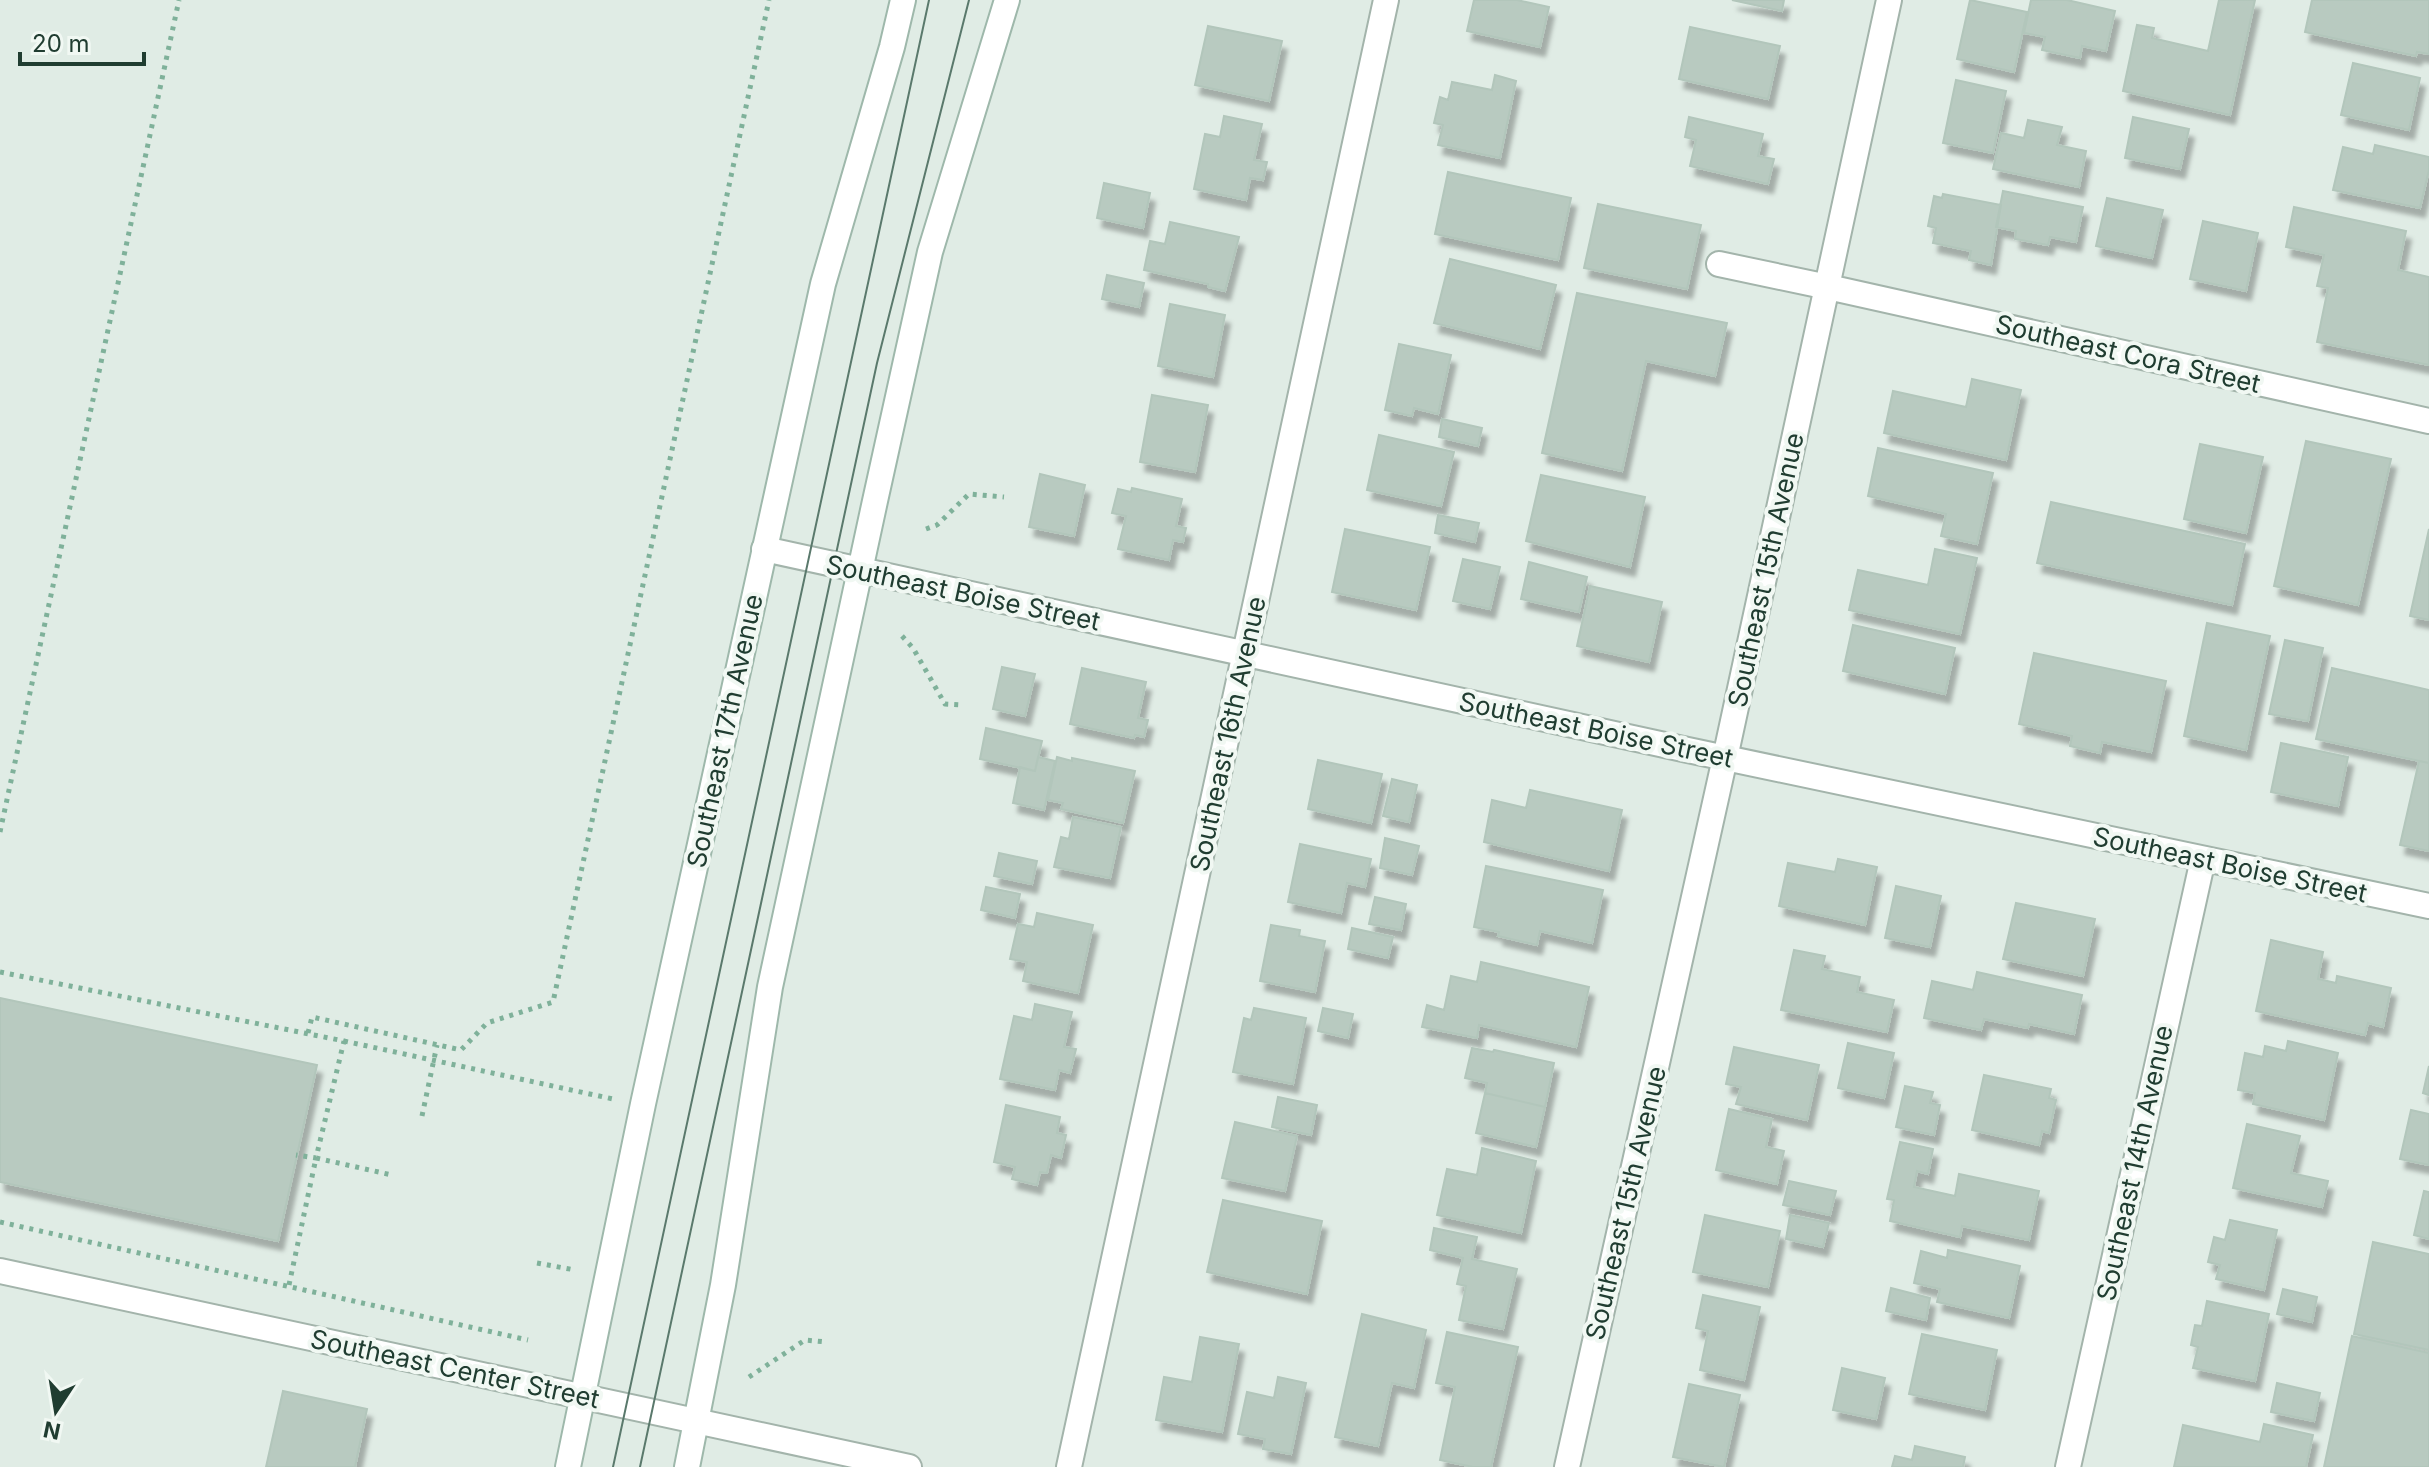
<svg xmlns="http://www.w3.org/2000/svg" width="2429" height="1467" font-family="Inter,sans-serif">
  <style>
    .building { fill: #b8cac0; stroke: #b2c6bb; stroke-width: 2; filter: url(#shadow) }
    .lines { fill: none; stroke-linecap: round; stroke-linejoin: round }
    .lane-casing { stroke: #a3b4ab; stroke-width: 28 }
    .street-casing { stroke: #a3b4ab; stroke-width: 28 }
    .secondary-casing { stroke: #9eb8ab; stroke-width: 28 }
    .path { stroke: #7fb19a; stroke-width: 5; stroke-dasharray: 4 6; stroke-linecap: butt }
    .lane { stroke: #fff; stroke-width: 24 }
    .street { stroke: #fff; stroke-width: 24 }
    .secondary { stroke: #fff; stroke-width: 24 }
    .tram { stroke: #5a796c; stroke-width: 2 }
    .labels { text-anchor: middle; stroke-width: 8; stroke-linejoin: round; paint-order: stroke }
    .street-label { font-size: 26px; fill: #203d31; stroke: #f1f8f3 }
  </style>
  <defs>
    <filter id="shadow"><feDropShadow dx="5" dy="9" stdDeviation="2" flood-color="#0004"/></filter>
  </defs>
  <rect width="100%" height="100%" fill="#e0ece5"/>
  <path class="building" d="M1474 0H1517L1549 7 1540 47 1467 31Z
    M1732 0H1784L1782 11Z
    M1970 0 2027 12 2014 72 1957 59Z
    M2031 0H2067L2115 11 2106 51 2082 46 2080 58 2042 50 2045 37 2024 33Z
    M2219 0H2255L2230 115 2123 91 2137 25 2154 28 2152 38 2208 51Z
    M2312 0H2429V54L2417 52 2416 56 2305 32Z
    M1208 26 1282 41 1269 101 1195 85Z
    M1690 27 1780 46 1768 99 1679 79Z
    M2353 63 2420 78 2409 130 2341 115Z
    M1495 75 1516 81 1500 158 1438 145 1443 125 1434 123 1440 97 1448 100 1452 82 1492 90Z
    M1956 80 2006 91 1993 153 1943 143Z
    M1224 116 1262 124 1254 160 1267 162 1263 180 1250 178 1246 200 1194 189 1205 134 1220 137Z
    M1689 117 1763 134 1758 156 1774 159 1768 184 1690 166 1696 140 1685 137Z
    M2133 117 2189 129 2180 169 2125 158Z
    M2028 120 2062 127 2057 145 2086 151 2079 187 1993 169 2001 133 2024 138Z
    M2375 145 2429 157V170L2420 208 2333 190 2343 147 2373 154Z
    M1448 172 1571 198 1558 260 1435 234Z
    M1104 183 1150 193 1143 228 1097 218Z
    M2003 191 2083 207 2076 242 2050 237 2048 245 2015 239 2016 231 1996 227Z
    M1943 194 2001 205 1991 265 1969 260 1971 251 1933 243 1936 228 1928 226 1934 196 1942 198Z
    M2107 198 2163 210 2152 258 2096 246Z
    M1598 204 1701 225 1687 289 1584 268Z
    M2294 207 2406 231 2398 270 2429 277V365L2317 342 2328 288 2317 286 2324 255 2286 247Z
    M2203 221 2258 233 2246 291 2190 279Z
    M1170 222 1239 237 1225 291 1208 287V284L1144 270 1150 241 1165 244Z
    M1450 259 1556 285 1540 349 1434 323Z
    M1107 275 1144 283 1139 307 1102 299Z
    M1577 293 1727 323 1715 376 1646 361 1622 471 1542 453Z
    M1170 304 1225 315 1213 377 1158 366Z
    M1399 344 1451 355 1438 414 1414 408 1412 416 1385 410Z
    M1972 379 2021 390 2006 460 1884 433 1893 391 1966 407Z
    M1152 395 1208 405 1195 472 1140 462Z
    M1442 419 1482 428 1478 446 1439 437Z
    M1379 435 1454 452 1441 506 1367 490Z
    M2306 441 2391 459 2358 605 2274 586Z
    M2200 444 2263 457 2246 533 2184 519Z
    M1878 448 1993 473 1977 544 1941 536 1946 514 1868 496Z
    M1040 474 1085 485 1074 536 1029 527Z
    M1541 475 1645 497 1630 567 1526 541Z
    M1132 488 1182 499 1176 526 1186 528 1183 542 1173 540 1169 560 1118 549 1126 516 1112 513 1118 489 1131 492Z
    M2051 502 2245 544 2232 605 2037 563Z
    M1438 515 1479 523 1475 542 1435 533Z
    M1345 529 1430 547 1416 610 1332 592Z
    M2429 529V620L2410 616Z
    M1935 549 1977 558 1960 634 1849 610 1858 570 1928 585Z
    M1463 559 1500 567 1490 609 1453 601Z
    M1529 562 1587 577 1579 612 1521 599Z
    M1590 586 1662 602 1649 662 1577 646Z
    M2207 623 2270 636 2246 750 2184 736Z
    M1853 625 1955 648 1945 694 1843 671Z
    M2285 640 2323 648 2308 721 2269 714Z
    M2034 653 2166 681 2151 752 2102 742 2100 753 2070 746 2072 736 2019 724Z
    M1002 667 1035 674 1025 716 993 709Z
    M1082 668 1146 682 1138 718 1148 720 1144 737 1135 735 1134 738 1070 724Z
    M2332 668 2429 690V763L2316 739Z
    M986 728 1042 741 1035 771 980 759Z
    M2281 743 2348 757 2338 806 2271 792Z
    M1038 757 1055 761 1044 810 1013 803 1020 767 1035 771Z
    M1057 757 1072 761V758L1135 771 1123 823 1061 809 1063 803 1048 800Z
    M1318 760 1382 774 1371 823 1308 809Z
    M2419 761 2429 763V851L2400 845Z
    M1392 779 1417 785 1409 822 1383 816Z
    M1530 790 1622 810 1609 871 1484 842 1492 800 1526 808Z
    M1073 817 1121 827 1110 878 1054 867 1061 837 1069 839Z
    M1385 838 1419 846 1412 875 1380 868Z
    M1300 844 1371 859 1365 887 1347 883 1341 913 1288 902Z
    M999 853 1037 861 1032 884 994 876Z
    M1838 859 1877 867 1865 925 1779 906 1788 863 1835 872Z
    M1486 866 1603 890 1592 943 1540 931 1537 945 1498 936 1499 932 1474 927Z
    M1896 886 1941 896 1930 947 1885 938Z
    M986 887 1020 894 1015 918 981 910Z
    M1375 897 1406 904 1401 930 1369 924Z
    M2016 903 2095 919 2083 976 2003 959Z
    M1037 913 1093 925 1078 993 1023 981 1027 962 1010 959 1018 924 1034 927Z
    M1271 925 1300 930 1299 936 1325 941 1315 992 1260 981Z
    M1352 928 1393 937 1388 958 1348 949Z
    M2271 940 2323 952 2318 979 2336 983 2337 976 2391 988 2383 1027 2368 1023 2365 1035 2256 1011Z
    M1794 950 1825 956 1822 969 1860 977 1857 992 1894 1000 1887 1032 1781 1010Z
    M1481 962 1589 987 1576 1047 1479 1025 1477 1038 1422 1027 1427 1005 1444 1010 1451 976 1477 982Z
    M1977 972 2082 995 2074 1034 2029 1024 2028 1028 1984 1019 1981 1030 1924 1018 1932 981 1973 990Z
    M0 998 317 1065 278 1241 0 1182Z
    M1035 1004 1072 1012 1064 1047 1076 1049 1070 1073 1059 1070 1055 1090 1000 1079 1014 1016 1032 1020Z
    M1254 1008 1306 1018 1293 1084 1233 1072 1244 1018 1251 1020Z
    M1323 1008 1353 1014 1348 1038 1318 1031Z
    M2288 1041 2338 1053 2324 1120 2253 1104 2255 1093 2238 1090 2245 1053 2263 1057 2265 1046 2286 1051Z
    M1848 1043 1894 1053 1884 1098 1838 1088Z
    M1734 1047 1819 1065 1807 1120 1736 1104 1741 1087 1726 1084Z
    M1472 1048 1493 1052 1494 1050 1554 1063 1545 1107 1485 1093 1487 1083 1465 1078Z
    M2429 1066V1095L2423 1093Z
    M1984 1075 2051 1089 2049 1098 2056 1100 2049 1133 2042 1131 2039 1145 1972 1130Z
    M1905 1086 1933 1092 1930 1103 1940 1105 1934 1135 1896 1127Z
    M1485 1093 1545 1107 1536 1147 1476 1133Z
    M1278 1097 1317 1105 1311 1135 1272 1127Z
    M1006 1105 1060 1117 1057 1133 1066 1135 1061 1158 1051 1155 1047 1173 1040 1172 1037 1185 1012 1179 1015 1167 994 1162Z
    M1729 1109 1772 1119 1766 1147 1784 1151 1777 1184 1716 1170Z
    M2411 1110 2429 1114V1165L2400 1159Z
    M1235 1122 1297 1136 1285 1191 1222 1178Z
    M2247 1124 2300 1136 2291 1173 2328 1181 2322 1207 2233 1188Z
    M1900 1142 1933 1149 1928 1174 1917 1171 1914 1187 1955 1196 1959 1174 2039 1191 2029 1240 1962 1226 1960 1237 1890 1221 1894 1200 1887 1199Z
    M1482 1148 1536 1161 1521 1233 1437 1215 1447 1169 1477 1175Z
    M1789 1181 1836 1191 1830 1215 1783 1205Z
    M2424 1191 2429 1192V1239L2414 1235Z
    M1223 1200 1322 1221 1307 1294 1207 1272Z
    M1705 1215 1780 1231 1768 1287 1693 1272Z
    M1790 1215 1829 1223 1823 1247 1786 1239Z
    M2230 1220 2277 1230 2264 1290 2216 1279 2220 1265 2208 1262 2214 1237 2225 1240Z
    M1434 1228 1477 1237 1472 1259 1517 1269 1503 1329 1459 1320 1466 1286 1457 1284 1463 1258 1430 1250Z
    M2373 1242 2429 1254V1350L2354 1334Z
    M1948 1250 2020 1266 2009 1318 1937 1302 1940 1289 1914 1283 1921 1251 1947 1258Z
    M1891 1288 1930 1298 1926 1320 1886 1311Z
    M2283 1289 2317 1297 2312 1322 2277 1314Z
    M1703 1295 1760 1307 1744 1380 1700 1370 1708 1331 1696 1328Z
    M2207 1301 2269 1314 2255 1381 2193 1368 2198 1347 2191 1345 2195 1325 2202 1326Z
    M1362 1314 1426 1330 1414 1388 1392 1383 1378 1446 1335 1437Z
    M1447 1332 1518 1347 1491 1467H1473L1440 1460 1455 1387 1436 1383Z
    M1922 1334 1997 1350 1985 1410 1909 1394Z
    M2352 1336 2429 1353V1467H2324Z
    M1200 1337 1239 1344 1222 1432 1156 1420 1164 1377 1192 1382Z
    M1842 1368 1885 1378 1876 1419 1833 1410Z
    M1278 1377 1306 1383 1291 1454 1263 1449 1265 1439 1238 1434 1247 1392 1274 1398Z
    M2277 1383 2320 1393 2314 1421 2271 1412Z
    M1689 1384 1740 1395 1724 1467 1673 1457Z
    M283 1391 367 1409 355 1467H266Z
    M2264 1424 2313 1435 2306 1467H2174L2183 1425 2260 1442Z
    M1915 1446 1965 1457 1963 1467H1892L1895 1456 1912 1460Z"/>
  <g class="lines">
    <defs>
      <path id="lane" d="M1719 264 1828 287"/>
      <path id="street" d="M1828 287 2429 421
        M764 549 1683 749 2429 906
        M0 1271 909 1467
        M1069 1467 1386 0
        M1567 1467 1725 758 1889 0
        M2068 1467 2203 859"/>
      <path id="secondary" d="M568 1467 643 1104 823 284 892 47 903 0
        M687 1467 723 1285 770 987 875 501 930 252 1007 0"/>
    </defs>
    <use href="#lane" class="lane-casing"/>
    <use href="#street" class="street-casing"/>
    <use href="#secondary" class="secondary-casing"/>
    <path class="path" d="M926 529 937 525 969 494 1004 497
      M902 636 913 648 945 704 962 705
      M0 832 179 0
      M0 972 344 1041 316 1158 296 1155
      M308 1033 312 1017 461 1050 487 1023 553 1002 769 0
      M344 1041 613 1099
      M422 1116 437 1045
      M0 1222 528 1340
      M537 1263 575 1270
      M289 1285 316 1158 392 1175
      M749 1377 805 1340 826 1342"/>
    <use href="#lane" class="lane"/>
    <use href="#street" class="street"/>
    <use href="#secondary" class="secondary"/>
    <path class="tram" d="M613 1467 929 0
      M640 1467 877 363 969 0"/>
  </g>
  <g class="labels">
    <g class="street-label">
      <text transform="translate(2128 354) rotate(13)" y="9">Southeast Cora Street</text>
      <text transform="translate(1766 570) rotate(-78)" y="9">Southeast 15th Avenue</text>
      <text transform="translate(963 593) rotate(12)" y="9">Southeast Boise Street</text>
      <text transform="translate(1596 730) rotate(12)" y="9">Southeast Boise Street</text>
      <text transform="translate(725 731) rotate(-78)" y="9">Southeast 17th Avenue</text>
      <text transform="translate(1228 734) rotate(-78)" y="9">Southeast 16th Avenue</text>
      <text transform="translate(2230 865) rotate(12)" y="9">Southeast Boise Street</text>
      <text transform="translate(2135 1163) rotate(-78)" y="9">Southeast 14th Avenue</text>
      <text transform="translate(1626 1203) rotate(-77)" y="9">Southeast 15th Avenue</text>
      <text transform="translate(455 1369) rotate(12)" y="9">Southeast Center Street</text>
    </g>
  </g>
  <g transform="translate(56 1411) rotate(192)" stroke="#f1f8f3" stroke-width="6" paint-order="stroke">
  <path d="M0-6L14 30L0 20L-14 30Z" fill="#203d31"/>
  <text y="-12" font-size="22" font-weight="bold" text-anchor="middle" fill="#203d31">N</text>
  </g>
  <path d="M20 52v12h124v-12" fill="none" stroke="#203d31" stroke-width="4"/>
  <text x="32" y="52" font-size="24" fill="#203d31" stroke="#f1f8f3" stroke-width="6" paint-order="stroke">20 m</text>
</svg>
